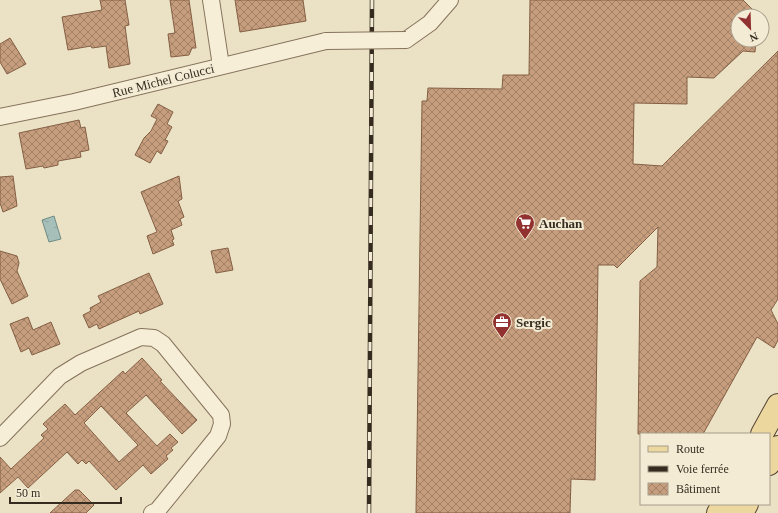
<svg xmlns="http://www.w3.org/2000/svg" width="778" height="513" font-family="'Times New Roman',serif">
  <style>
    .water { fill: url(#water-ripples); stroke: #6e8d86 }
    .building { fill: url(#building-cross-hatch); stroke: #835f44; fill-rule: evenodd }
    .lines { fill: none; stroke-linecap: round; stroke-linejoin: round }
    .minor-casing { stroke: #85735c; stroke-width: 18 }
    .primary-casing { stroke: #534230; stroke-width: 24 }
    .minor { stroke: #f7eed8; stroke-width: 16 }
    .primary { stroke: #ecd79f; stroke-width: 22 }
    .rail-casing { stroke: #362b1f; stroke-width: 4.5 }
    .rail { stroke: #f3ebd4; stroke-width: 3; stroke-dasharray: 9; stroke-linecap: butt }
    .minor-bridge-casing { stroke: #85735c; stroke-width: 18; stroke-linecap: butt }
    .minor-bridge { stroke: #f7eed8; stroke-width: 16 }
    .labels { text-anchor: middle; stroke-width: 4; stroke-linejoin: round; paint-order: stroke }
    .street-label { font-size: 13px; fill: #362b1f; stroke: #f3ebd4 }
    .poi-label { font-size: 13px; font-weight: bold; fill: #362b1f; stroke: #f3ebd4; text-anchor: start }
  </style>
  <defs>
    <pattern id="water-ripples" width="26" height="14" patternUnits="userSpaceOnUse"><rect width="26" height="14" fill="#a7bfb9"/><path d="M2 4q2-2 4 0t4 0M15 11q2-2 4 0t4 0" fill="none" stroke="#90a49f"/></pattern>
    <pattern id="building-cross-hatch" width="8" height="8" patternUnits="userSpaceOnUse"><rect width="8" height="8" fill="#c79e7d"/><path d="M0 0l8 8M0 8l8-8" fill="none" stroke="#a28166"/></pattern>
  </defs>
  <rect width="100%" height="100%" fill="#ebe1c5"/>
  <path class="water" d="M54 216 61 239 49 242 42 220Z"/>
  <path class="building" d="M100 0H125L129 25 125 26 130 64 109 68 106 46 92 48 91 46 68 50 62 17 102 10Z
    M170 0H189L196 48H192L189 55 171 57 168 34 175 33Z
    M235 0H303L306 21 240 32Z
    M530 0H743L759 16H738V40H756L755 52 743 51 714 78 687 77V104L634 103 633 164 662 166 778 51V299L771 310 778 324V340L774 348 757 337 703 434H638L640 281 657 267 658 227 617 268 614 265H598L595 480 571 479 570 513H416L422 101H427L428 88 502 89 503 75H529Z
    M10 38 26 64 7 74 0 62V44Z
    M158 104 173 112 167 124 172 127 165 140 168 141 161 154 157 151 150 163 135 155 144 138 151 131 157 119 151 116Z
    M79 120 81 128 85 127 89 150 80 152 81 157 58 161V165L44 168 43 166 26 169 19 133Z
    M13 176 17 206 3 212 0 203V177Z
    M179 176 182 199 178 201 184 217 180 219 182 225 171 230 174 239 172 240 174 245 153 254 147 236 157 232 141 192Z
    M228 248 233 270 216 273 211 251Z
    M0 251 17 256 19 263 17 271 28 296 12 304 0 279Z
    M149 273 163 304 140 314 139 311 99 329 97 324 89 328 83 315 91 311 90 308 101 302 98 296Z
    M28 317 33 330 51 322 60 344 32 355 29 348 21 352 10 324Z
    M142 358 162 380 160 381 197 420 182 434 146 395 126 413 157 446 170 434 178 442 171 448 173 450 166 456 168 459 151 474 143 465 116 490 89 461 86 464 82 460 78 464 67 452 28 488 18 477 0 493V457L11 469 44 438 41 435 48 429 43 424 65 404 75 415 123 371 125 374ZM101 406 138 445 119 462 84 423Z
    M75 490H79L94 505 86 513H50Z"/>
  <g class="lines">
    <defs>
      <path id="minor" d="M211 0 221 66
        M406 40 430 23 450 0
        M0 117 74 102 326 41
        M0 438 60 376 81 363 141 337 154 338 163 344 221 415 222 424 218 436 157 511 152 513"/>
      <path id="primary" d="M762 434 778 405
        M769 464 778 447
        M718 513 723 504
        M742 513 747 504"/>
    </defs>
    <use href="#minor" class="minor-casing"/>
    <use href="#primary" class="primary-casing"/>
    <use href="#minor" class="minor"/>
    <use href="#primary" class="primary"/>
    <defs>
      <path id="rail" d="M369 513 372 0"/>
    </defs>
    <use href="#rail" class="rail-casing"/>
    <use href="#rail" class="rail"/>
    <defs>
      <path id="minor-bridge" d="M326 41 406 40"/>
    </defs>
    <use href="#minor-bridge" class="minor-bridge-casing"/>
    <use href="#minor-bridge" class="minor-bridge"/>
  </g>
  <defs>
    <symbol id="supermarket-pin" viewBox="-11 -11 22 30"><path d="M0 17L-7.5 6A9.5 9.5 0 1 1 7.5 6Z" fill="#913230" stroke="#f3ebd4"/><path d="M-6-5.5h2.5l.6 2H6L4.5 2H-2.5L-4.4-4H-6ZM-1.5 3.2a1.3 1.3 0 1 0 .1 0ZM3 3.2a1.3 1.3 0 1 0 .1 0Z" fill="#fff"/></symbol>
    <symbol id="office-pin" viewBox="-11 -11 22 30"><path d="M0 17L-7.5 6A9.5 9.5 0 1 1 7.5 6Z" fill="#913230" stroke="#f3ebd4"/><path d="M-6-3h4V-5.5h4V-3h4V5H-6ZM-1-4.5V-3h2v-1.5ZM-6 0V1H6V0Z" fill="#fff"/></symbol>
  </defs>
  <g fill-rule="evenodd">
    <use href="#supermarket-pin" x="514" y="212" width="22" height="30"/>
    <use href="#office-pin" x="491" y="311" width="22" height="30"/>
  </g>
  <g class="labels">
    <g class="street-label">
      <text transform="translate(163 80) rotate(-14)" y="5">Rue Michel Colucci</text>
    </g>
    <g class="poi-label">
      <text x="539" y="228">Auchan</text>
      <text x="516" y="327">Sergic</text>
    </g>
  </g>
  <rect x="640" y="433" width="130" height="72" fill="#f3ebd4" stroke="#a79e8c"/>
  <rect x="648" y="446" width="20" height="6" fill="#ecd79f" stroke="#a79e8c"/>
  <text x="676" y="453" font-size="12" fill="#362b1f">Route</text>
  <rect x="648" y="466" width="20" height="6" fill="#362b1f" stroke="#a79e8c"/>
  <text x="676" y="473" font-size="12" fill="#362b1f">Voie ferrée</text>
  <rect x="648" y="483" width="20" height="12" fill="url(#building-cross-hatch)" stroke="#a79e8c"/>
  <text x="676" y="493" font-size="12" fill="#362b1f">Bâtiment</text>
  <g transform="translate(750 28) rotate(157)"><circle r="19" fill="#f3ebd4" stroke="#a79e8c"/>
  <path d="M0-3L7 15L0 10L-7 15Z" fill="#913230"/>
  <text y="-6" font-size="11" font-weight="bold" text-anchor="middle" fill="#362b1f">N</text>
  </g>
  <path d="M10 497v6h111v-6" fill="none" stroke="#362b1f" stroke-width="2"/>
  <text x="16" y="497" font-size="12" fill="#362b1f" stroke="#f3ebd4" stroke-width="3" paint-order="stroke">50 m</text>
</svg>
